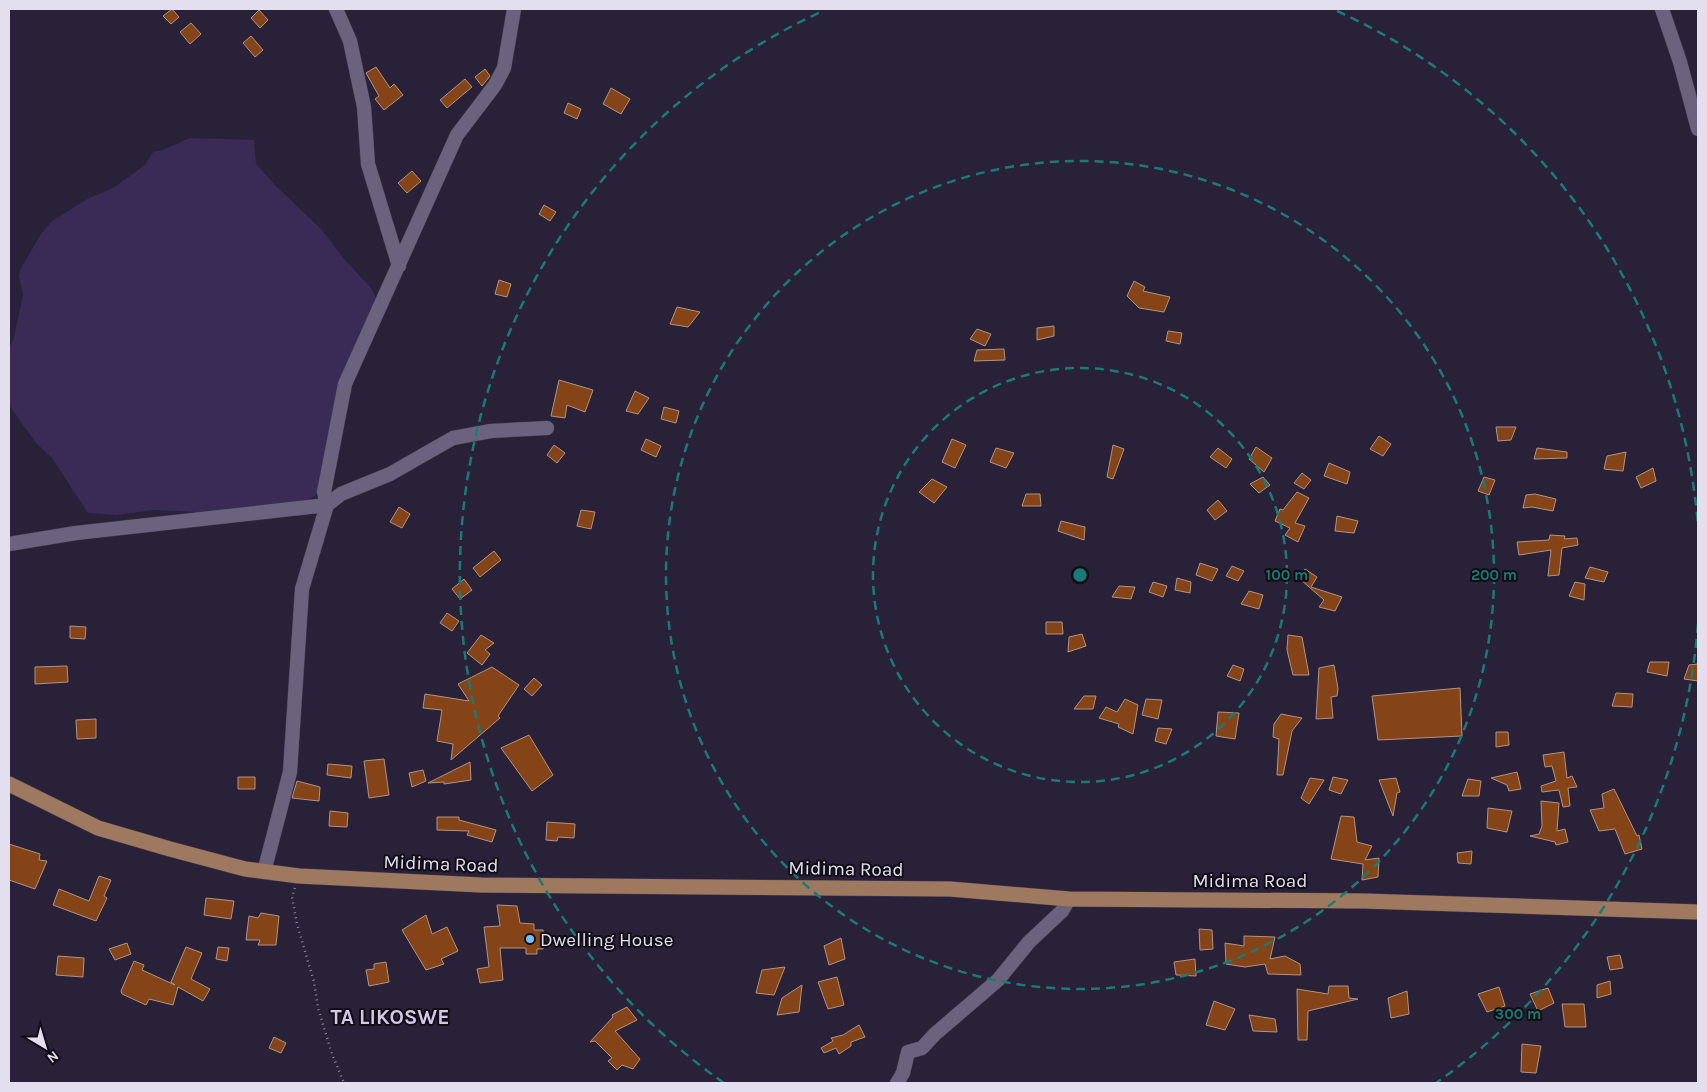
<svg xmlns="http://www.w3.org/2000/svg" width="1707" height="1092" font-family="Karla,sans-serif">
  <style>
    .green { fill: #3a2a56 }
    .building { fill: #854318; stroke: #b19484 }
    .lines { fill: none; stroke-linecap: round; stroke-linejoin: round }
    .minor-casing { stroke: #443d51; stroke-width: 15 }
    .primary-casing { stroke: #443d51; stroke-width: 16 }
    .path { stroke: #8a8497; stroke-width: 2.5; stroke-dasharray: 1 4; stroke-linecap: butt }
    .minor { stroke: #6b637e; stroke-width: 14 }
    .primary { stroke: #9e795f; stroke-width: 15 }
    .ring { fill: none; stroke: #1a7b74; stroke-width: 2.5; stroke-dasharray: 9 6 }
    .poi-dot { fill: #71c1f5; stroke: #100d17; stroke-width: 2 }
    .labels { text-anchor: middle; stroke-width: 4; stroke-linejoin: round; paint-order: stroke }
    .street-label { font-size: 19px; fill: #e3dfee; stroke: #100d17 }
    .poi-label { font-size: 19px; fill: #e3dfee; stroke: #100d17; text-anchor: start }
    .quarter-label { font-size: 21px; font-weight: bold; fill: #d0c8e5; stroke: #100d17 }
    .centre { fill: #1a7b74; stroke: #100d17; stroke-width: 2.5 }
    .ring-label { font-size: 15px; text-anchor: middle; font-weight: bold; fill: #1a7b74; stroke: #100d17; stroke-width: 4; stroke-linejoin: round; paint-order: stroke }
  </style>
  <rect width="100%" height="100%" fill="#292138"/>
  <path class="green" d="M190 138 254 140 256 164 277 187 322 230 343 258 371 288 377 300 322 486 315 496 307 500 197 512 153 510 117 515 88 513 52 458 36 443 9 405V349L14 337 23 295 19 276 20 270 41 234 51 222 87 199 113 188 145 165 153 152 163 150Z"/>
  <path class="building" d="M172 9 179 17 171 24 163 16Z
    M259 10 268 20 260 28 251 18Z
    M191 23 201 34 190 44 180 32Z
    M251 36 263 50 255 57 243 43Z
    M376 67 390 88 394 84 403 95 384 110 375 99 379 96 366 73Z
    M485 69 490 76 482 86 475 77Z
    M465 79 472 87 447 108 440 100Z
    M611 88 630 99 621 114 603 104Z
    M568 103 581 109 577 119 564 113Z
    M412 171 421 181 407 193 398 183Z
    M544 205 556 212 550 221 539 214Z
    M499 280 511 284 507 297 495 294Z
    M1134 281 1145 287 1143 291 1170 297 1164 312 1139 308 1127 296Z
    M677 307 700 312 688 327 670 324Z
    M1054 326V336L1037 340V328Z
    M977 329 991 334 985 346 970 339Z
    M1168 331 1182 333 1180 344 1166 341Z
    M1004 349 1005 360 974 361 977 350Z
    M559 380 593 390 585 412 567 405 565 418 551 416Z
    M635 391 649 398 638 414 626 411Z
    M664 407 679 411 676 423 661 419Z
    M1496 427H1516L1511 440 1498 441Z
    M1379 436 1391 444 1383 456 1370 449Z
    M646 439 661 446 656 457 641 450Z
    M952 439 966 445 955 468 942 462Z
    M554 445 565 453 557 463 547 455Z
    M1113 445 1124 449 1113 479 1107 477Z
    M1256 447 1272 458 1264 472 1249 459Z
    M996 448 1014 453 1006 468 990 462Z
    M1218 448 1232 459 1226 468 1210 457Z
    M1537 448 1567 452V458L1534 459Z
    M1626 452 1623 471 1604 469 1607 456Z
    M1329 463 1350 472 1347 484 1324 476Z
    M1653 468 1656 481 1641 488 1636 477Z
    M1302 473 1311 480 1304 489 1294 483Z
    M1263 477 1270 485 1259 493 1250 484Z
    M1484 477 1495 480 1489 495 1478 491Z
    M932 479 947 487 934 503 919 492Z
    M1297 492 1309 498 1295 523 1305 526 1298 542 1285 535 1290 528 1275 521 1280 509 1283 510Z
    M1026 494H1040L1041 506H1022Z
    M1535 494 1556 499 1553 511 1532 507 1523 508 1526 495Z
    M1218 500 1227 511 1215 520 1207 510Z
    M399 507 410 514 402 528 390 522Z
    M581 510 595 512 591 529 577 526Z
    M1337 516 1358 521 1354 533 1335 531Z
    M1061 521 1085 527 1084 540 1058 531Z
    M1550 535 1565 536 1564 539 1577 538 1578 545 1562 548 1559 575 1548 576 1551 550 1519 555 1517 542 1549 540Z
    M494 551 501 560 480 577 473 568Z
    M1200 563 1218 569 1212 581 1196 575Z
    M1232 566 1244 571 1238 581 1226 576Z
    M1590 567 1608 572 1604 582 1585 578Z
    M1305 569 1317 577 1311 587 1342 597 1335 611 1319 607 1324 600 1301 580Z
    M1177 578 1191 582 1190 593 1175 590Z
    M464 579 472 590 460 599 452 589Z
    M1153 582 1167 586 1163 597 1149 592Z
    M1575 582 1585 584 1584 600 1569 596Z
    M1119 586 1135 587 1131 599 1112 597Z
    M1249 591 1263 595 1259 609 1241 604Z
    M447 613 459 621 452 631 440 623Z
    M1046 622H1062L1063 634H1046Z
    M70 626 86 627 85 639 70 638Z
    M1082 634 1086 646 1068 652 1069 637Z
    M481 635 494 643 485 650 490 654 482 665 467 653Z
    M1288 635 1302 637 1309 675H1293L1287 650Z
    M1650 662H1669L1667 676 1647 672Z
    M1698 664V681L1684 679 1689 665Z
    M1233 665 1244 669 1240 681 1227 676Z
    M1334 665 1338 689 1337 696 1331 697 1333 718 1316 719 1319 668Z
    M67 666 68 682 35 684V667Z
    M492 667 519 685 498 716 500 718 451 760 453 744 437 741 442 710 423 708 425 694 469 701 458 684Z
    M534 678 542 685 532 696 524 689Z
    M1460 688 1462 736 1378 740 1372 696Z
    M1616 693 1633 694 1632 707 1612 706Z
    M1084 696H1096L1093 709H1074Z
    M1125 699 1138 705 1133 734 1118 727 1119 724 1099 718 1106 707 1117 712Z
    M1146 699 1162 700 1158 719 1142 715Z
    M1218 712 1239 713 1235 739 1216 736Z
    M1281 714 1302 718 1292 731 1283 775H1277L1279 739 1273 737 1274 724Z
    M96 719V738L77 739 76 720Z
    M1158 728 1172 729 1166 744 1155 741Z
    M1496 732H1508L1509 745 1496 747Z
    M529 735 553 775 532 791 501 748Z
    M1564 752 1567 778 1572 776 1577 787 1568 788 1570 806 1563 807 1559 790 1542 792 1541 786 1556 781 1552 766 1545 767 1543 755Z
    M384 759 389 795 369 798 364 761Z
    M470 762 471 780 444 784V782L428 783Z
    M328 764 352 766 351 778 327 775Z
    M423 770 426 781 412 787 409 773Z
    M1517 772 1521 789 1509 791 1507 785 1491 778Z
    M238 777H255V789H238Z
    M1333 777 1348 780 1341 794 1329 790Z
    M1310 778 1324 780 1309 804 1301 798Z
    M1396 778 1400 792 1397 793 1393 816 1379 780Z
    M1468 779 1481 781 1479 796H1462Z
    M297 781 320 787 319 801 292 798Z
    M1614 789 1637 836 1639 835 1642 849 1625 854 1615 829 1599 831 1590 810 1604 808 1602 794Z
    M1541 801 1559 803 1557 831 1565 829 1568 842 1556 845 1555 842 1530 836 1539 834 1542 826Z
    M1488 808 1512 811 1507 832 1487 828Z
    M330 811 348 813 347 827 329 826Z
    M1341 816 1354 817 1357 842 1372 846 1365 860 1379 858 1378 877 1362 880 1363 864 1331 859Z
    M437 817H459V820L496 830 492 842 467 835 469 831 437 830Z
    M547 822 575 824 574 838 558 837 557 841 546 840Z
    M9 844 40 854 39 860 47 861 35 889 9 880Z
    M1472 851 1471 864 1458 863 1457 853Z
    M99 876 111 880 104 896 107 898 96 921 53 905 59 889 89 901Z
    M206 898 234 901 231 919 204 915Z
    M497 905 517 906 520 923 534 924V930H543V949H537V954H526V948H500L503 980 480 983 477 969 489 967 484 927 500 926Z
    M261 913 279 916 276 945H258L260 940H246L249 916 258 918Z
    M426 915 432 934 447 927 458 951 441 959 444 964 426 970 402 930Z
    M1199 929 1212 930 1213 949 1200 950Z
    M1244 936 1275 937 1270 959 1285 956 1300 964 1301 975 1268 974 1265 964 1245 967 1226 964 1225 943 1244 946Z
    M841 938 845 959 829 965 824 946Z
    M127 943 131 954 115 960 109 949Z
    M186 947 202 953 191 979 210 989 203 1001 178 987 173 1005 149 999 146 1005 122 994 121 991 134 961 144 965 142 970 175 985 171 982Z
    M218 947 229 948 227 961 216 959Z
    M1620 955 1623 968 1610 970 1607 957Z
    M58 956 84 958 83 977 56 975Z
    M1195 959 1196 976 1176 975 1174 962Z
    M386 962 389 982 369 986 366 970 374 969V964Z
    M785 967 774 995 756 993 762 970Z
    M837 977 844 1005 828 1009 818 982Z
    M1610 981 1611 994 1597 998V985Z
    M802 985 799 1012 777 1015 782 998Z
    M1329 986H1348L1349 998 1358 999 1308 1011 1307 1040H1298L1297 989 1328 994Z
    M1499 987 1505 1006 1487 1012 1478 994Z
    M1548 988 1554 1003 1538 1011 1530 994Z
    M1407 991 1409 1014 1391 1018 1388 998Z
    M1214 1001 1235 1009 1225 1030 1206 1025Z
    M1562 1004H1584L1586 1027H1565Z
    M627 1007 637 1020 615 1031 640 1059 633 1069 622 1065 617 1070 608 1061 612 1058 595 1041 590 1042 613 1017 612 1015Z
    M1249 1015 1275 1019 1277 1032 1253 1031Z
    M859 1025 865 1037 851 1042V1046L839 1054 836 1048 824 1053 821 1048 833 1041 831 1038 843 1035Z
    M274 1037 286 1043 281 1053 269 1048Z
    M1522 1044 1541 1046 1536 1073 1521 1072Z"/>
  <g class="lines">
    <defs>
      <path id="minor" d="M336 9 350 41 364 107 368 164 399 266
        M1662 9 1680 62 1698 129
        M9 544 76 533 327 505 341 494 390 474 453 438 491 431 547 428
        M264 872 290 772 302 589 327 505 324 492 345 384 457 135 495 85 504 68 514 9
        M897 1083 903 1073 908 1052 922 1048 935 1034 998 980 1029 942 1062 911 1069 899"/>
      <path id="primary" d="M9 784 98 828 170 849 245 869 299 876 481 885 950 889 1069 899 1364 901 1698 912"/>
    </defs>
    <use href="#minor" class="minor-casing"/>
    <use href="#primary" class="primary-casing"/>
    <path class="path" d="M295 888 292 897 297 924 314 982 318 1008 332 1054 344 1083"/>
    <use href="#minor" class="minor"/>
    <use href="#primary" class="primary"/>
  </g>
  <g class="ring">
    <circle cx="1080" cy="575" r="207"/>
    <circle cx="1080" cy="575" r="414"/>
    <path d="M1698 624A620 620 0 0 1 1436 1083M724 1083A620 620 0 0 1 823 11M1337 11A620 620 0 0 1 1698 526"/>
  </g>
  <circle class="poi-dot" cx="530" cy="939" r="5"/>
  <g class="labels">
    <g class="street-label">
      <text transform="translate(441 863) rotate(2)" y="7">Midima Road</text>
      <text transform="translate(846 868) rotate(1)" y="7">Midima Road</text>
      <text x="1250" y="887">Midima Road</text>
    </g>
    <g class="poi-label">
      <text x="540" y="946">Dwelling House</text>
    </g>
    <g class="quarter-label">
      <text x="390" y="1024">TA LIKOSWE</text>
    </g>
  </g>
  <circle cx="1080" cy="575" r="8" class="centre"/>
  <g class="ring-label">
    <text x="1287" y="580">100 m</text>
    <text x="1494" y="580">200 m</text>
    <text x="1518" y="1019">300 m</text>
  </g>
  <rect width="1707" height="1092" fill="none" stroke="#e3dfee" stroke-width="20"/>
  <g transform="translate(45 1047) rotate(142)" stroke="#100d17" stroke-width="4" paint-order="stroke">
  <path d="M0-4L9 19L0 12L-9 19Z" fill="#e3dfee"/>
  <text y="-8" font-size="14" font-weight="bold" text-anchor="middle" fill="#e3dfee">N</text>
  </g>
</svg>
